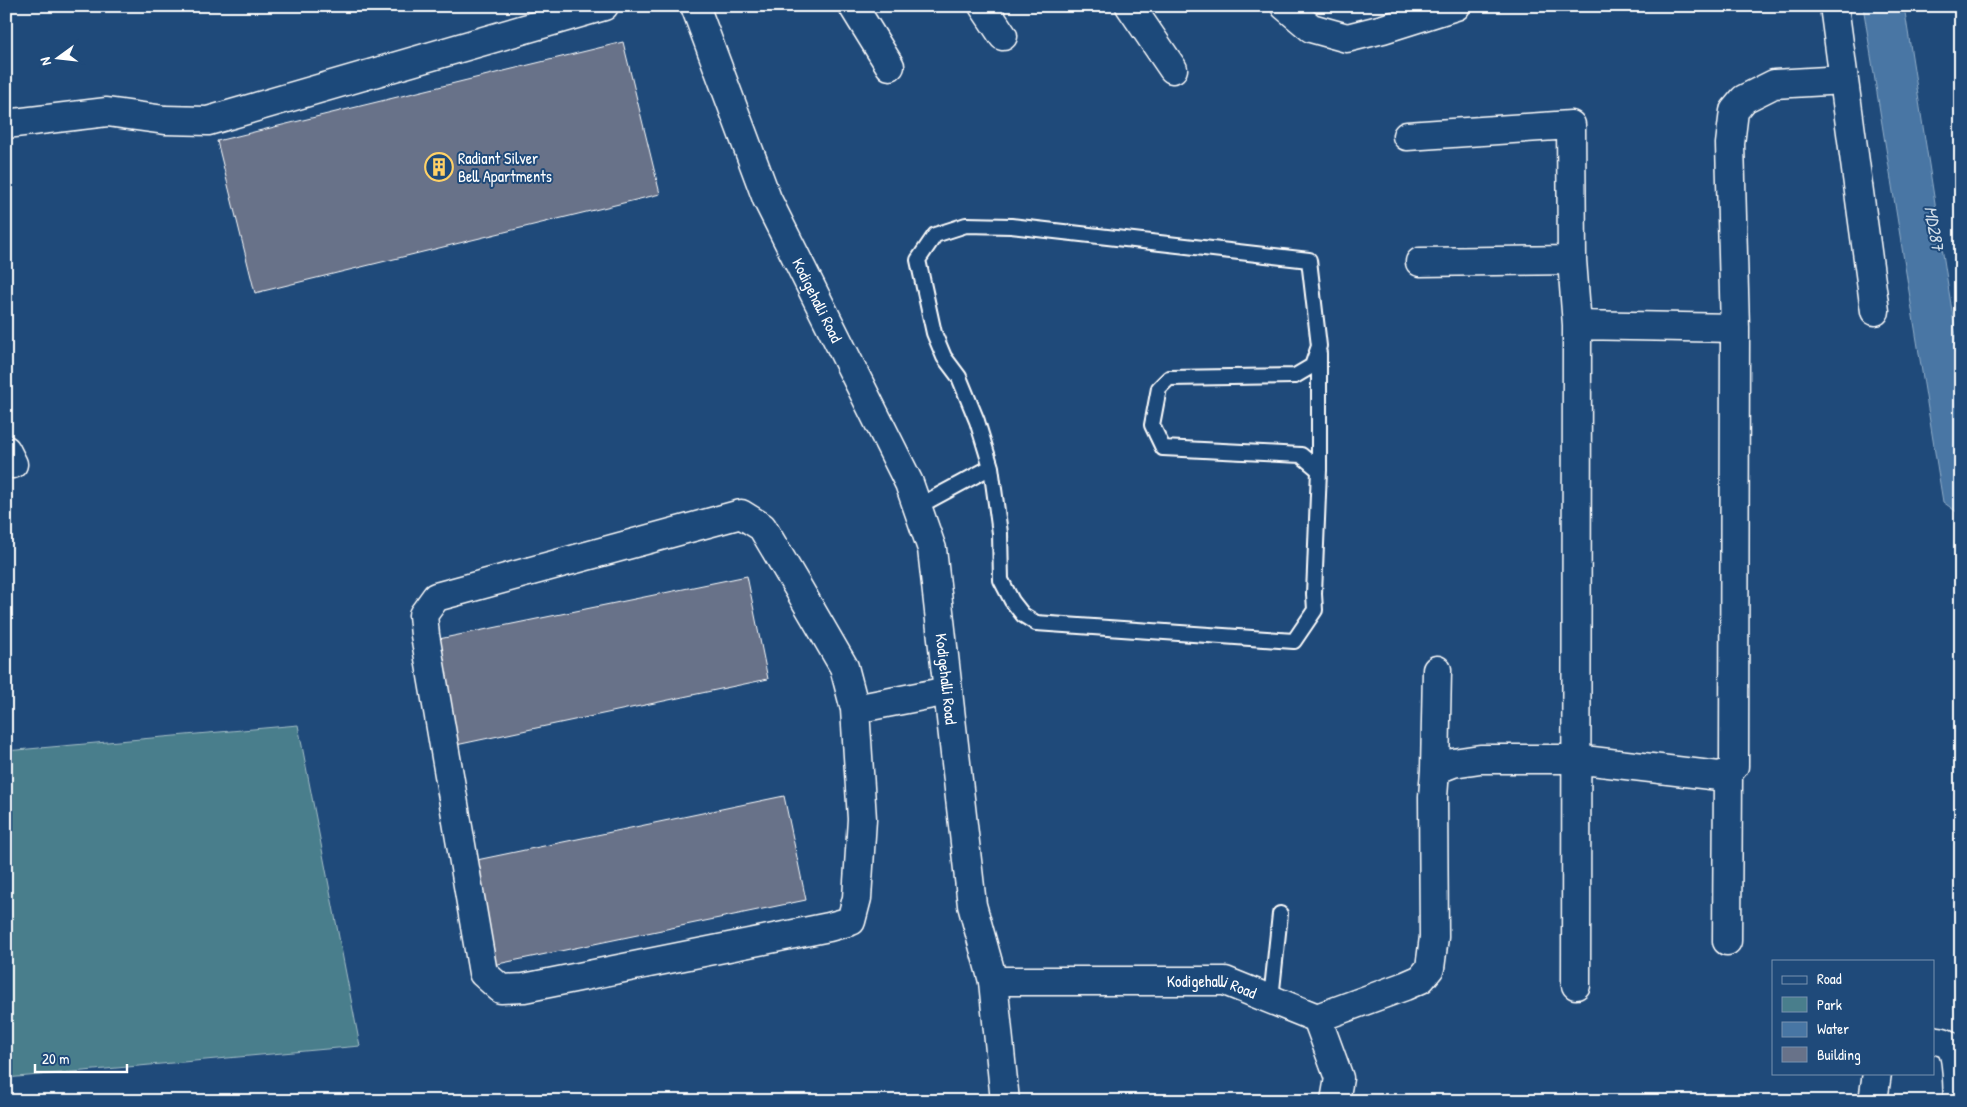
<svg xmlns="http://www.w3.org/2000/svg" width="1967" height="1107" font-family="'Patrick Hand',sans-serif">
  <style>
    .green { fill: #497e8c; stroke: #a4bec6 }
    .water { fill: #4876a4; stroke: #91adc8 }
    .building { fill: #687289; stroke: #fff }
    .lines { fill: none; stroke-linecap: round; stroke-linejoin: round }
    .lane-casing { stroke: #fff; stroke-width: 18 }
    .street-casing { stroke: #fff; stroke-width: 31 }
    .secondary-casing { stroke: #fff; stroke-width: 31 }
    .lane { stroke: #1f4a7a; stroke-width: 14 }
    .street { stroke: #1f4a7a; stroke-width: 28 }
    .secondary { stroke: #1f4a7a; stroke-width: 28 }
    .labels { text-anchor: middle; stroke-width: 4; stroke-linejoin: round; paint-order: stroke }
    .poi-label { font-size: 16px; fill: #fff; stroke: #1f4a7a; text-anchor: start }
    .street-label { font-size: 16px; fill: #fff; stroke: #1f4a7a }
    .water-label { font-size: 18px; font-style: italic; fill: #d1dde8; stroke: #1f4a7a }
  </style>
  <rect width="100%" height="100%" fill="#1f4a7a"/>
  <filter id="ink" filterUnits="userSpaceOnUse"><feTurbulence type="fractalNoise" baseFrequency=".02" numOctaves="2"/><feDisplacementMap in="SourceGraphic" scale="10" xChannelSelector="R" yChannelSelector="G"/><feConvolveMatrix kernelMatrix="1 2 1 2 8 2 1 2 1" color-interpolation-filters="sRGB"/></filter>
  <g filter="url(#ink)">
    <path class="green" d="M298 725 360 1046 6 1078V751Z"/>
    <path class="water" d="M1863 6H1904L1961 368V515L1943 502Z"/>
    <path class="building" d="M623 42 660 194 255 293 217 141Z
      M747 576 768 679 456 745 434 640Z
      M784 796 806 900 493 965 472 861Z"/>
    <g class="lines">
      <defs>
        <path id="lane" d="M1319 470V353
          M917 507 991 467 977 421 959 377 944 357 934 333 918 260 935 235 966 225 1011 226 1309 260 1319 346 1312 366 1295 376 1169 378 1159 388 1152 425 1163 448 1301 455 1319 470 1314 594 1315 610 1294 641 1036 623 1023 615 1012 601 1001 580 1000 533 991 467
          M1271 999 1280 914"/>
        <path id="street" d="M853 6 890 66
          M983 6 1003 36
          M1130 6 1173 69
          M1285 6 1311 28 1347 38 1383 29 1456 6
          M1834 6 1875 311
          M6 124 107 112 165 120 208 121 604 6
          M1407 136 1571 125 1572 260 1577 325 1576 985
          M1420 262 1572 260
          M1577 325 1735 328
          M6 450 13 464
          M855 709 862 819 857 898 851 921 829 927 524 988 501 989 483 973 425 635 423 615 436 597 741 514 762 527 797 586 844 667 855 709 948 691
          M1435 770 1437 670
          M1727 941 1728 773
          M993 981 1005 1101
          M1317 1018 1405 986 1421 979 1430 968 1434 937 1433 797 1435 770 1453 763 1480 759H1575L1719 776 1728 773 1734 766 1735 328 1730 144 1734 111 1744 99 1774 84 1844 80
          M1933 1040C1940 1041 1947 1042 1951 1048 1958 1058 1957 1088 1958 1101
          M1873 1101 1877 1073"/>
        <g id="secondary">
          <path id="s1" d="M695 6 767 199 909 483 932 549 972 905 993 981H1225L1317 1018 1339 1078 1335 1101"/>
        </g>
      </defs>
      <use href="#lane" class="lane-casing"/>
      <use href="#street" class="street-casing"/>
      <use href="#secondary" class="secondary-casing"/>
      <use href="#lane" class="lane"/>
      <use href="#street" class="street"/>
      <use href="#secondary" class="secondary"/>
    </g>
  </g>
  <defs>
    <symbol id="building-ring" viewBox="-11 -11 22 22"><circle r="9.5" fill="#1f4a7a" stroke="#ffd166" stroke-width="1.5"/><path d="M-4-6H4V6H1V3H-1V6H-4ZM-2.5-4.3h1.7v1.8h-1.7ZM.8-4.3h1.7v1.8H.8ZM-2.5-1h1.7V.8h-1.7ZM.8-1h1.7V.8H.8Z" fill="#ffd166"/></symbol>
  </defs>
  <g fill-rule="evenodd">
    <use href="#building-ring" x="423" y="151" width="32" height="32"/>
  </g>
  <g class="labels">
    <g class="poi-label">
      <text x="458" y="164">Radiant Silver<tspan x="458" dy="18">Bell Apartments</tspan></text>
    </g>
    <g class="street-label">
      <text dy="6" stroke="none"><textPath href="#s1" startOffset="319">Kodigehalli Road</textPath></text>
      <text dy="6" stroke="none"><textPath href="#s1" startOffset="724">Kodigehalli Road</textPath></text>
      <text dy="6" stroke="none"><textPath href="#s1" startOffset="1250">Kodigehalli Road</textPath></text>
    </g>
    <g class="water-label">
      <text transform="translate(1934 228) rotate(80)" y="6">MD287</text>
    </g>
  </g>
  <rect width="1967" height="1107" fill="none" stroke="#1f4a7a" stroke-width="25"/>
  <rect x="12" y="12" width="1942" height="1082" fill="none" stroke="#fff" stroke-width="2" filter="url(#ink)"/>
  <rect x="1772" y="960" width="162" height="115" fill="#1f4a7a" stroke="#7992af"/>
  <rect x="1782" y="976" width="25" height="8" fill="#1f4a7a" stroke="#7992af"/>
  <text x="1817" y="984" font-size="15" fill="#ffffff">Road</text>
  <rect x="1782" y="997" width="25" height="15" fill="#497e8c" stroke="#7992af"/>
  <text x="1817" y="1010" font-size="15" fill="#ffffff">Park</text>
  <rect x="1782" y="1022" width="25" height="15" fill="#4876a4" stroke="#7992af"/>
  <text x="1817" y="1034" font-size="15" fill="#ffffff">Water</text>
  <rect x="1782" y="1047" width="25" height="15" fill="#687289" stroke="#7992af"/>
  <text x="1817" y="1060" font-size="15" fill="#ffffff">Building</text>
  <g transform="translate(58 58) rotate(255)" stroke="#1f4a7a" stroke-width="4" paint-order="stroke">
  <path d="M0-4L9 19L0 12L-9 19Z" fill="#ffffff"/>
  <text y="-8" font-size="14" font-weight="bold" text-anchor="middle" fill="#ffffff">N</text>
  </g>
  <path d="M35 1064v8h92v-8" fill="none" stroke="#ffffff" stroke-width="2.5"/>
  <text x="42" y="1064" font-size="15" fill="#ffffff" stroke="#1f4a7a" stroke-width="4" paint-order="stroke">20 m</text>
</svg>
